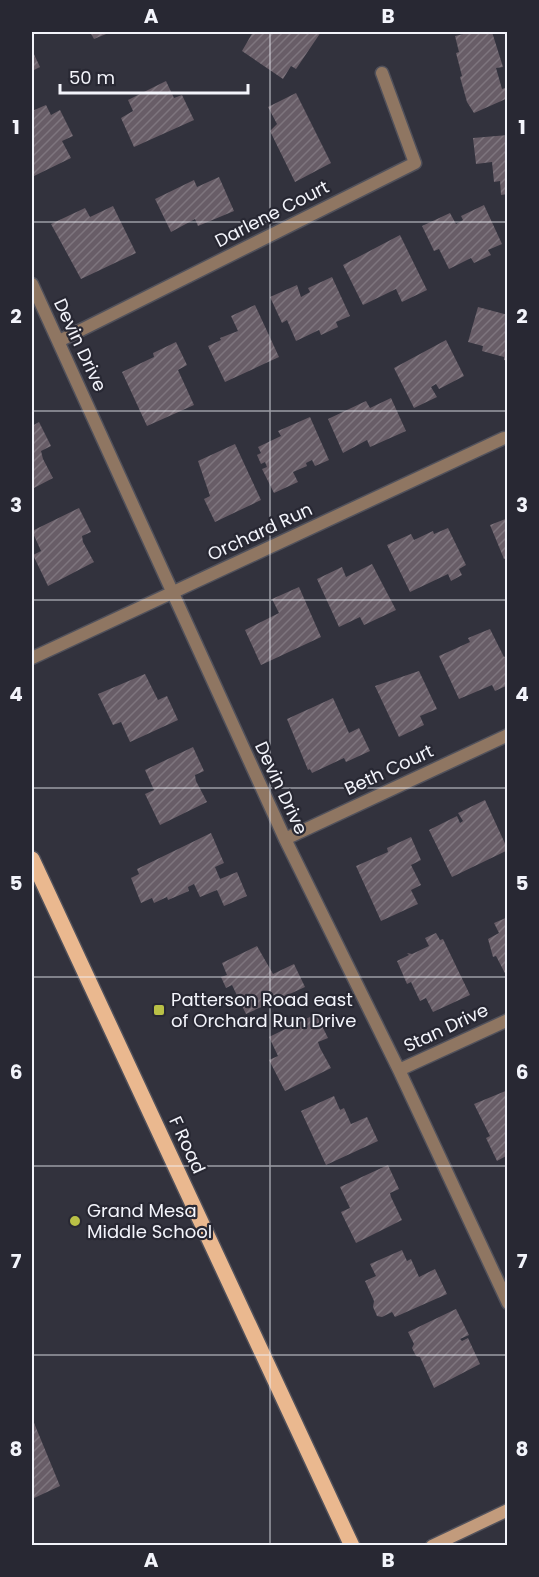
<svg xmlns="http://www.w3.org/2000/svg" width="539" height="1577" font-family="Poppins,sans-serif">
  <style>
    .building { fill: url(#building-hatch) }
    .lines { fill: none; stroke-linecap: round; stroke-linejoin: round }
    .street-casing { stroke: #51515b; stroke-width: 15 }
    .secondary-casing { stroke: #51515b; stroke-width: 15 }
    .primary-casing { stroke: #51515b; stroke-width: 18 }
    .street { stroke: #8f7662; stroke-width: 12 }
    .secondary { stroke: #c29b7c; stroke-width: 12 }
    .primary { stroke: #eab88f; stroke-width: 15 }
    .grid { fill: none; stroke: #f3f4fb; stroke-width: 1.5; stroke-opacity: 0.55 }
    .poi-dot { fill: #b9c046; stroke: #282833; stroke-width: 2 }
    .labels { text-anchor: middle; stroke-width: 4.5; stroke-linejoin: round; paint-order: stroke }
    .street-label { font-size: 18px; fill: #f3f4fb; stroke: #282833 }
    .poi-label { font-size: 18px; fill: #f3f4fb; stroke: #282833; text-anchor: start }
    .neatline { fill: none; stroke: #f3f4fb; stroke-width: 2 }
    .grid-label { font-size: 20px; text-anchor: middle; font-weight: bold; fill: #f3f4fb }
  </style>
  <defs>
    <pattern id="building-hatch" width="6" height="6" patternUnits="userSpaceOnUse" patternTransform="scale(1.5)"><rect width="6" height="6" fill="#685d67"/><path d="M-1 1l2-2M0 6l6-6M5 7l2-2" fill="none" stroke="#7e757e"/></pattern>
  </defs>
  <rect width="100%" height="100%" fill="#32323d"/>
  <path class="building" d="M90 32H111L94 39Z
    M253 32H321L296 69 291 66 283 79 242 51Z
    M472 32H492L503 67 496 68 502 89 508 87V98L474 113 467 102 460 77 462 76 456 53 459 52 455 36Z
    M32 50 40 67 32 71Z
    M166 81 174 98 182 95 194 120 134 147 121 118 133 111 128 100Z
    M296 93 331 163 295 182 270 131 277 124 268 107Z
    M46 105 51 115 60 110 73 136 62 141 71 158 32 177V111Z
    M508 135V194L501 195 500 181 494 182 492 162 476 164 473 138Z
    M219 177 234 211 198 226 195 219 171 232 155 199 194 180 197 187Z
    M484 205 502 244 488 250 491 255 474 263 471 258 449 269 439 249 434 251 422 226 450 213 456 224 463 220 461 216Z
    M113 206 136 253 81 279 51 224 85 208 90 217Z
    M400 235 427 290 402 302 396 289 363 305 343 265Z
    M332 277 350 316 336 322 338 327 321 335 319 330 296 341 287 320 282 323 270 297 297 285 301 297 310 292 308 288Z
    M255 305 279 357 225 382 208 346 221 340 220 338 238 331 231 316Z
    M478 307 508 315V361L504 360V357L482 351 483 346 468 342Z
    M446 340 464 376 439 389 436 384 431 387 437 397 414 408 394 368Z
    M176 342 187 365 178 370 194 405 147 426 122 372 154 357 153 353Z
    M391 398 406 431 370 447 367 440 343 453 328 419 366 401 370 408Z
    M310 417 329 460 315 466 312 460 306 463 307 466 293 472 298 482 274 493 262 469 267 467 265 462 261 464 257 455 261 453 258 447 281 436 278 431Z
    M39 422 51 446 41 451 43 459 53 478 32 489V426Z
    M235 444 261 500 215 522 204 499 210 496 198 461Z
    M79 508 91 532 82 536 83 542 94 562 48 586 33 555 41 551 32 531Z
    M508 518V558L504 559 490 525Z
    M448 528 466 565 459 569 462 575 451 581 448 574 410 592 387 545 411 534 414 540 433 531 434 534Z
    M372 564 396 610 364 625 360 617 339 627 317 579 342 567 346 577Z
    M299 587 321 637 261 665 245 630 279 613 272 599Z
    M490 629 504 657 508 655V685L495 691 492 685 459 699 439 656 470 642 468 638Z
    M419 671 437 709 420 716 424 725 399 737 375 686Z
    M145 674 158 700 167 696 178 720 130 742 121 722 113 725 98 694Z
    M333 698 349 733 359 728 370 751 346 762 344 758 312 773 310 769 308 770 287 719Z
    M193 747 204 771 195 775 196 781 207 802 160 825 145 794 154 790 145 770Z
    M485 800 508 850 452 877 429 830 457 816 460 823 463 821 458 813Z
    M211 833 224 863 215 867 220 879 237 872 247 896 224 906 217 890 200 897 194 884 188 887 189 891 168 900 167 897 154 903 152 898 141 903 131 878 139 874 137 869Z
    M411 837 421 860 411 865 421 885 411 890 418 904 381 921 356 866 388 852 387 848Z
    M508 917V979L496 956 493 957 488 939 499 933 494 923Z
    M436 933 440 940 443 939 470 995 433 1012 426 998 420 1001 411 982 407 984 397 961 409 955 407 953 412 954 429 946 425 938Z
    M257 946 273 974 294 964 305 987 246 1014 232 985 226 988 221 977 227 975 222 963Z
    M316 1014 328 1038 318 1042 320 1048 331 1068 285 1091 269 1060 278 1056 269 1037Z
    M508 1090V1155L497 1161 486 1138 490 1136 474 1104Z
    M334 1096 340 1110 344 1108 351 1124 367 1117 378 1141 326 1165 301 1111Z
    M388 1165 399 1189 390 1193 391 1197 402 1220 356 1243 341 1212 350 1208 340 1187Z
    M402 1250 407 1261 411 1259 419 1277 435 1269 447 1294 395 1317 392 1312 382 1317 377 1316 373 1307 374 1301 365 1281 376 1276 370 1264Z
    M456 1309 469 1335 460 1339 462 1341 468 1338 480 1364 434 1388 420 1357 416 1356 412 1348 414 1344 408 1332Z
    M32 1418 60 1486 32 1499Z"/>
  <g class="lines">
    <defs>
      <path id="street" d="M32 284 285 839 399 1070 508 1303
        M59 341 415 163 382 73
        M32 658 504 438
        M285 839 508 735
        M399 1070 508 1020"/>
      <path id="secondary" d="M432 1546 508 1510"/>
      <path id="primary" d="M32 859 352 1546"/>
    </defs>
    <use href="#street" class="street-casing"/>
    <use href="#secondary" class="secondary-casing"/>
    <use href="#primary" class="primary-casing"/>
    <use href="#street" class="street"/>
    <use href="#secondary" class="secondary"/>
    <use href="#primary" class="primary"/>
  </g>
  <path class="grid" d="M270 32V1546M32 222H508M32 411H508M32 600H508M32 788H508M32 977H508M32 1166H508M32 1355H508"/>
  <g class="poi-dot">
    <rect x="153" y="1004" width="12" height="12" rx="3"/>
    <circle cx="75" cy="1221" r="6"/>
  </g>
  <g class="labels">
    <g class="street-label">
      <text transform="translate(272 214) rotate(-27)" y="6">Darlene Court</text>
      <text transform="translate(80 345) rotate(65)" y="6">Devin Drive</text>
      <text transform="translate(260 532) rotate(-25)" y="6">Orchard Run</text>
      <text transform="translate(389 770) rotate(-25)" y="6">Beth Court</text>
      <text transform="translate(281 788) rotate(65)" y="6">Devin Drive</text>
      <text transform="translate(446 1028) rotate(-25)" y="6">Stan Drive</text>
      <text transform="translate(187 1145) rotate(65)" y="6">F Road</text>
    </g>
    <g class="poi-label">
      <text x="171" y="1006">Patterson Road east<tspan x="171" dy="21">of Orchard Run Drive</tspan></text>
      <text x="87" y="1217">Grand Mesa<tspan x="87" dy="21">Middle School</tspan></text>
    </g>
  </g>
  <rect width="539" height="1577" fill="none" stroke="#282833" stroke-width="66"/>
  <path d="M60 84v9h188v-9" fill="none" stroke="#f3f4fb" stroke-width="3"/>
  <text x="69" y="84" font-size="18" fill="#f3f4fb" stroke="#282833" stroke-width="4.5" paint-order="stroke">50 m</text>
  <rect x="33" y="33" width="473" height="1511" class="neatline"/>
  <g class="grid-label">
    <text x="151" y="23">A</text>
    <text x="388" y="23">B</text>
    <text x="16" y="134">1</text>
    <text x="522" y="134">1</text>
    <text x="16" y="323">2</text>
    <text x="522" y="323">2</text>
    <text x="16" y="512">3</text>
    <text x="522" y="512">3</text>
    <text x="16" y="701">4</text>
    <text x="522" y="701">4</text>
    <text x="16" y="890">5</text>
    <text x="522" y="890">5</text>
    <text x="16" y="1079">6</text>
    <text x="522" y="1079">6</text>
    <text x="16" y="1268">7</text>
    <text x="522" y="1268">7</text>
    <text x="16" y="1456">8</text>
    <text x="522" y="1456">8</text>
    <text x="151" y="1567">A</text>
    <text x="388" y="1567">B</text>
  </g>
</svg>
